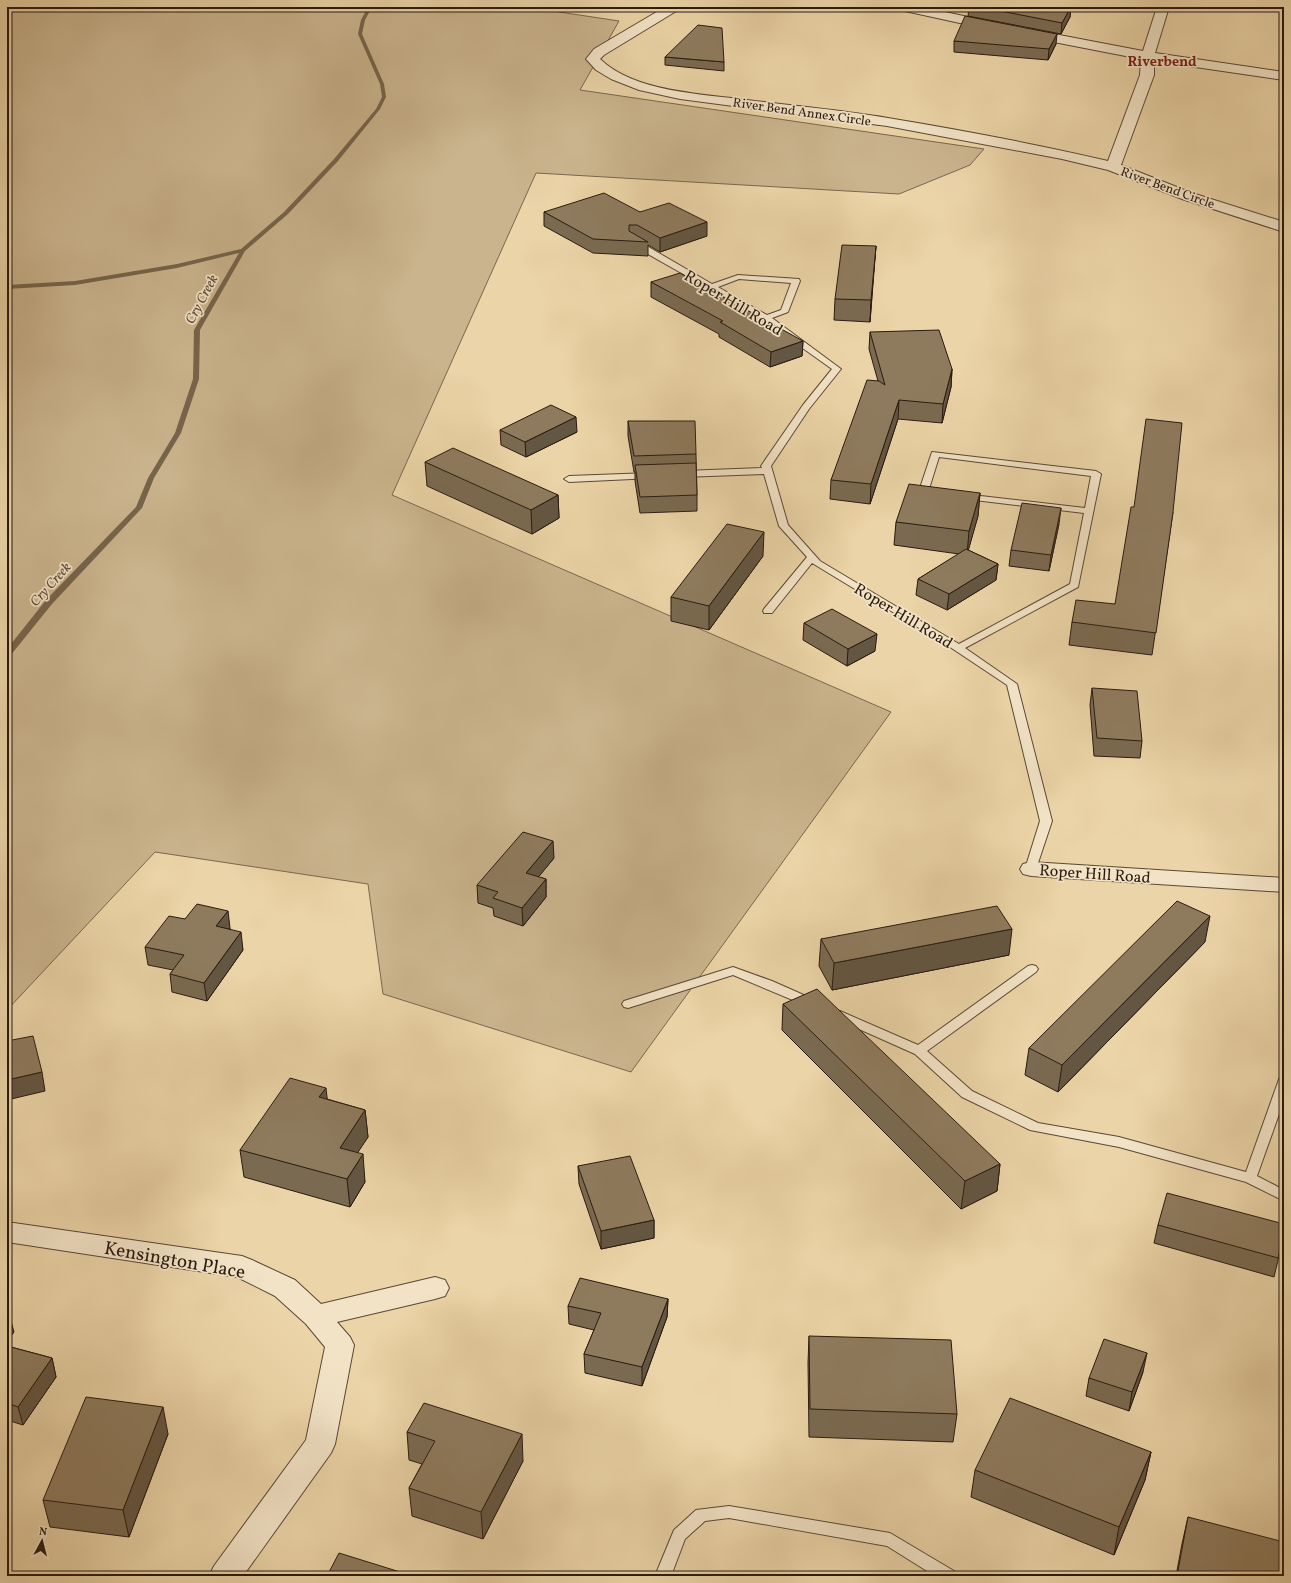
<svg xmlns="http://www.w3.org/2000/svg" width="1291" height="1583" font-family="Vollkorn,serif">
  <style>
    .green { fill: #cab48d; stroke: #7a674e }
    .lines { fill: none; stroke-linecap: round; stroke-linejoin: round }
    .stream { fill: #76644b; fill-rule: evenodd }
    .lane-casing { stroke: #5a4835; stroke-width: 2 }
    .street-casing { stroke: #5a4835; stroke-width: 2 }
    .lane { fill: #f2e3c6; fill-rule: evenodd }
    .street { fill: #f2e3c6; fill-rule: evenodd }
    .wall { fill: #7a6a51; stroke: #291a0f }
    .shaded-wall { fill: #635642; stroke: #291a0f }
    .building { fill: #8e7b5e; stroke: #291a0f }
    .labels { text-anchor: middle; stroke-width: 3.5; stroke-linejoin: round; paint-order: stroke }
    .far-street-label { font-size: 13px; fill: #291a0f; stroke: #f2e3c6 }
    .far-neighbourhood-label { font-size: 14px; font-weight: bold; fill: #7a1f14; stroke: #f2e3c6 }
    .far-water-label { font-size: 14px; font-style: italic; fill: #5c4b37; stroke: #f2e3c6 }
    .street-label { font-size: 16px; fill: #291a0f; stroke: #f2e3c6 }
    .near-street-label { font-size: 19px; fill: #291a0f; stroke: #f2e3c6 }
  </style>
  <rect width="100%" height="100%" fill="#ebd4a7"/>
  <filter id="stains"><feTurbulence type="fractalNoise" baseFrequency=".005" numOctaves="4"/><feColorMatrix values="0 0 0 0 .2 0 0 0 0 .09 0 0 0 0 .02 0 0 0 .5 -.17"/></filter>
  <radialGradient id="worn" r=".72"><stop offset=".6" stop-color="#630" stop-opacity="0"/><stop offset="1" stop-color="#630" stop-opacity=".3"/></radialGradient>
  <path class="green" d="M7 7H526L619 21 580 90 984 149 970 165 899 194 536 173 392 495 891 712 631 1072 383 994 368 884 155 852 7 1010Z"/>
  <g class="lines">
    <path class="stream" d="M368 7H372L365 20 362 34 384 84 386 97 380 109 338 161 288 214 245 251 200 330 199 379 181 433 154 478 142 508 52 604 10 656H7V649L46 600 136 507 148 478 175 433 193 379 194 330 239 253 177 268 75 285 7 289V285L75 281 177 264 241 249 284 212 334 159 376 109 382 97 380 84 358 34 361 20Z"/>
    <defs>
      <path id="lane" d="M632 241H638L712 284 738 275 799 279 800 281 788 312 772 318 841 369 809 409 771 466 788 525 820 561 959 644 1070 584 1084 513 966 499 961 496 963 494 1085 508 1091 476 939 457 929 489 936 490 938 492C934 496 923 495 919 491L932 452 1096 471 1101 474 1078 587 965 648 1017 684 1052 821 1035 872H1027L1025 869 1040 821 1007 685 947 645 812 563 772 613H764L763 611 764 609 807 557 779 526 764 474 683 477 678 474 683 471 762 468 761 466 803 405 832 369 759 317 711 289H707L706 287 632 245ZM739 279 791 283 781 310 767 315 718 287Z
        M650 473 653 474 655 476 653 478 569 482 564 479 569 476Z
        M1032 965 1036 966 1038 969 1036 972 927 1051 972 1091 1038 1123 1119 1137 1246 1172 1278 1082 1279 1079 1284 1078V1100L1257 1176 1284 1190V1201L1246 1182 1119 1147 1030 1130 962 1097 915 1054 832 1017 830 1014 832 1011 836 1010 840 1011 918 1045 1028 966Z
        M733 967 772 981 815 1000 817 1003 815 1006 811 1007 807 1006 733 975 628 1008 624 1007 622 1004 624 1001Z
        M729 1506 890 1533 954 1571 956 1576H935L887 1546 729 1518 705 1521 685 1539 671 1576H655L674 1530 696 1510Z"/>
      <path id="street" d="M665 7H680L678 10 604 55 600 59C634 92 702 94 747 100 794 106 841 110 888 118 961 130 1035 144 1108 161L1140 75 1141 59 1028 37 1023 36 1022 33 1023 30 1028 29 1143 51 1157 7H1169L1155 53 1284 72V80L1154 61V75L1121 165 1192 193 1284 222V232L1182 199 1108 170 1062 159 887 126 680 99 639 90 611 79 596 70 586 59 594 49Z
        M899 7H922L996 23 998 26 996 29 992 30 905 11 901 10Z
        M1031 862 1284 878V892L1031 876 1023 874 1020 869 1023 864Z
        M7 1222 242 1256 252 1260 295 1280 321 1304 435 1277 445 1280 449 1288 445 1296 435 1299 337 1322 350 1337 354 1345 335 1444 331 1453 243 1576H209L214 1566 306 1440 325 1347 306 1324 275 1296 237 1277 7 1242Z"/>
    </defs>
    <use href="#lane" class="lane-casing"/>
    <use href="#street" class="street-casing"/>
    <use href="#lane" class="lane"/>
    <use href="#street" class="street"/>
  </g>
  <path class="wall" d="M969 7H1071L1070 17 1061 34 968 16Z
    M954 41 1056 44 1048 60 954 52Z
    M665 57 724 62V71L665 65Z
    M544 212H640L707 236 660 252 648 245V256L593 253 544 226Z
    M876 246 870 322 834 320 835 299Z
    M651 282 803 341 802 356 770 367 719 337V334L651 297Z
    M870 332 952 369 951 387 942 423 898 419 870 504 830 499 831 480 878 381 869 349Z
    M628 421 696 454 697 495V511L640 513 635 481V472H634L628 436Z
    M500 430 577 432 526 457 501 445Z
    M425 462 558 495 559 518 532 534 427 486Z
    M980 493 978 516 968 550 998 564 996 580 947 610 916 595 918 579 959 554 894 545 896 522Z
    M1173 512 1152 655 1069 645 1072 622 1115 604Z
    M1059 524 1049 571 1009 566 1011 550Z
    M763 556 709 630 671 621V597Z
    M804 623 875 651 847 666 803 640Z
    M1092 688 1142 741 1140 758 1094 756 1090 705Z
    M554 858 538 877 546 879V897L523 926 494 916 493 908 478 903 477 885Z
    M185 919 230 928V929L243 950 207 1001 172 992 170 974 173 970 148 965 145 947Z
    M821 939 1009 955 832 990 819 966Z
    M1205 942 1058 1092 1025 1075 1029 1048Z
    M783 1004 1000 1164 997 1191 961 1209 782 1030Z
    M327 1099 365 1110 368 1137 357 1153 365 1182 350 1207 244 1177 240 1150Z
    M578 1166 654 1220V1238L601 1249 579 1184Z
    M1158 1225 1284 1235 1274 1277 1154 1243Z
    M668 1299 667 1317 642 1386 585 1373 584 1354 594 1330 569 1324 568 1306Z
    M809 1336 957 1414 953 1442 809 1437 808 1363Z
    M7 1346 52 1358 56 1377 23 1425 7 1420Z
    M1143 1372 1129 1411 1086 1396 1089 1378Z
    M407 1432 523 1461 483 1539 412 1516 409 1488 422 1464 409 1460Z
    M168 1434 129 1537 50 1527 43 1500Z
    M1151 1452 1145 1480 1114 1555 971 1497 975 1470Z
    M1188 1517 1284 1576H1176L1182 1544Z"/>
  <path class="shaded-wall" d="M1071 7 1070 17 1061 34 1062 23Z
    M1057 34 1056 44 1048 60 1049 49Z
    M707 222V236L660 252V238Z
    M876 246 874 267 870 322 871 300Z
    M803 341 802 356 770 367 771 352Z
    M952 369 951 387 942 423 943 404Z
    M899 400 898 419 870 504 871 484Z
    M576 417 577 432 526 457 525 442Z
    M980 493 978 516 967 555 969 531Z
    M558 495 559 518 532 534 531 510Z
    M1061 508 1059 524 1049 571 1051 555Z
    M764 532 763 556 709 630V606Z
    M998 564 996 580 947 610 949 594Z
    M877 634 875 651 847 666 848 649Z
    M553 841 554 858 527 891 526 873Z
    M546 879V897L523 926 522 908Z
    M228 911 230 928 219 944 216 926Z
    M1210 916 1205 942 1058 1092 1062 1065Z
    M1012 929 1009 955 832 990 834 963Z
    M241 932 243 950 207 1001 204 983Z
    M42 1072 45 1091 7 1100V1080Z
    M326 1088 329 1115 319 1097Z
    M365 1110 368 1137 343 1175 340 1148Z
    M363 1154 365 1182 350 1207 347 1179Z
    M1000 1164 997 1191 961 1209 965 1181Z
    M654 1220V1238L601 1249V1231Z
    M668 1299 667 1317 642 1386V1367Z
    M9 1314 14 1332 7 1342V1317Z
    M1147 1353 1143 1372 1129 1411 1132 1392Z
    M52 1358 56 1377 23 1425 18 1407Z
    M163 1407 168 1434 129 1537 123 1510Z
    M522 1434 523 1461 483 1539 481 1512Z
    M1151 1452 1145 1480 1114 1555 1119 1527Z"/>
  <path class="building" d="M980 7H1071L1062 23Z
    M965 16 1057 34 1049 49 954 41Z
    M698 25 722 28 724 62 665 57Z
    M604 193 640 212 669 203 707 222 660 238 637 225H629V231L648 242 593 239 544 212Z
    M842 245 876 246 871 300 835 299Z
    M680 273 803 341 771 352 720 322 723 321 651 282Z
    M939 330 952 369 943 404 899 400 871 484 831 480 867 380 879 381 885 385 870 332Z
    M551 405 576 417 525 442 500 430Z
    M1146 419 1182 423 1173 512 1156 633 1072 622 1076 600 1115 604 1131 507H1134Z
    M628 421H695L696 454 634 456Z
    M453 448 558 495 531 510 425 462Z
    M696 463 697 495 640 497 635 465Z
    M909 484 980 493 969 531 896 522Z
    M1022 503 1061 508 1051 555 1011 550Z
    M727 524 764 532 709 606 671 597Z
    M966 549 998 564 949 594 918 579Z
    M832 609 877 634 848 649 804 623Z
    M1092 688 1137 691 1142 741 1097 738Z
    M523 832 553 841 526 873 546 879 522 908 493 898 498 892 477 885Z
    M1177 901 1210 916 1062 1065 1029 1048Z
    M197 904 228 911 216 926 241 932 204 983 170 974 184 955 145 947 169 916 185 919Z
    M997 906 1012 929 834 963 821 939Z
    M817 989 1000 1164 965 1181 783 1004Z
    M33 1036 42 1072 7 1080V1041Z
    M290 1078 326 1088 319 1097 365 1110 340 1148 363 1154 347 1179 240 1150Z
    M630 1156 654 1220 601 1231 578 1166Z
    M1167 1193 1284 1224V1235L1278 1258 1158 1225Z
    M580 1278 668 1299 642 1367 584 1354 601 1313 568 1306Z
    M809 1336 951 1340 957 1414 810 1409Z
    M1104 1339 1147 1353 1132 1392 1089 1378Z
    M7 1346 52 1358 18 1407 7 1403Z
    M86 1397 163 1407 123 1510 43 1500Z
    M1010 1398 1151 1452 1119 1527 975 1470Z
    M424 1403 522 1434 481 1512 409 1488 435 1441 407 1432Z
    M1188 1517 1284 1542V1576H1177Z
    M339 1553 413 1576H327Z"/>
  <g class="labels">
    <g class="far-street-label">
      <text transform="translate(802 111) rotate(8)" y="5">River Bend Annex Circle</text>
      <text transform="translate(1168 187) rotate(20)" y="5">River Bend Circle</text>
    </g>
    <g class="far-neighbourhood-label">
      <text x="1162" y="66">Riverbend</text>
    </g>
    <g class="far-water-label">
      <text transform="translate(201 299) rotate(-62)" y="5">Cry Creek</text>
      <text transform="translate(50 584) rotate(-48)" y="5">Cry Creek</text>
    </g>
    <g class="street-label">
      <text transform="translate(734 302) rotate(31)" y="6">Roper Hill Road</text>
      <text transform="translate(904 615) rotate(31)" y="6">Roper Hill Road</text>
      <text transform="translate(1095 873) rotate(4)" y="6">Roper Hill Road</text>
    </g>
    <g class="near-street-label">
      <text transform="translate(175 1259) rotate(10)" y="7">Kensington Place</text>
    </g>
  </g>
  <rect width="1291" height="1583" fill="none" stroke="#ebd4a7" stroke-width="24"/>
  <rect x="8" y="8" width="1275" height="1567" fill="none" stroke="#291a0f" stroke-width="2"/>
  <rect x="12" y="12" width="1267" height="1559" fill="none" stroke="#291a0f"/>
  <g transform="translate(42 1541) rotate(7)" stroke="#f2e3c6" stroke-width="3" paint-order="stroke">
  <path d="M0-3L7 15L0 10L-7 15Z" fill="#291a0f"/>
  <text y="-6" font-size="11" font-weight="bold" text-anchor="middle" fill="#291a0f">N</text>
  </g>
  <rect width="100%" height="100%" filter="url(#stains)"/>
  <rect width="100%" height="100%" fill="url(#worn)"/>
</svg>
